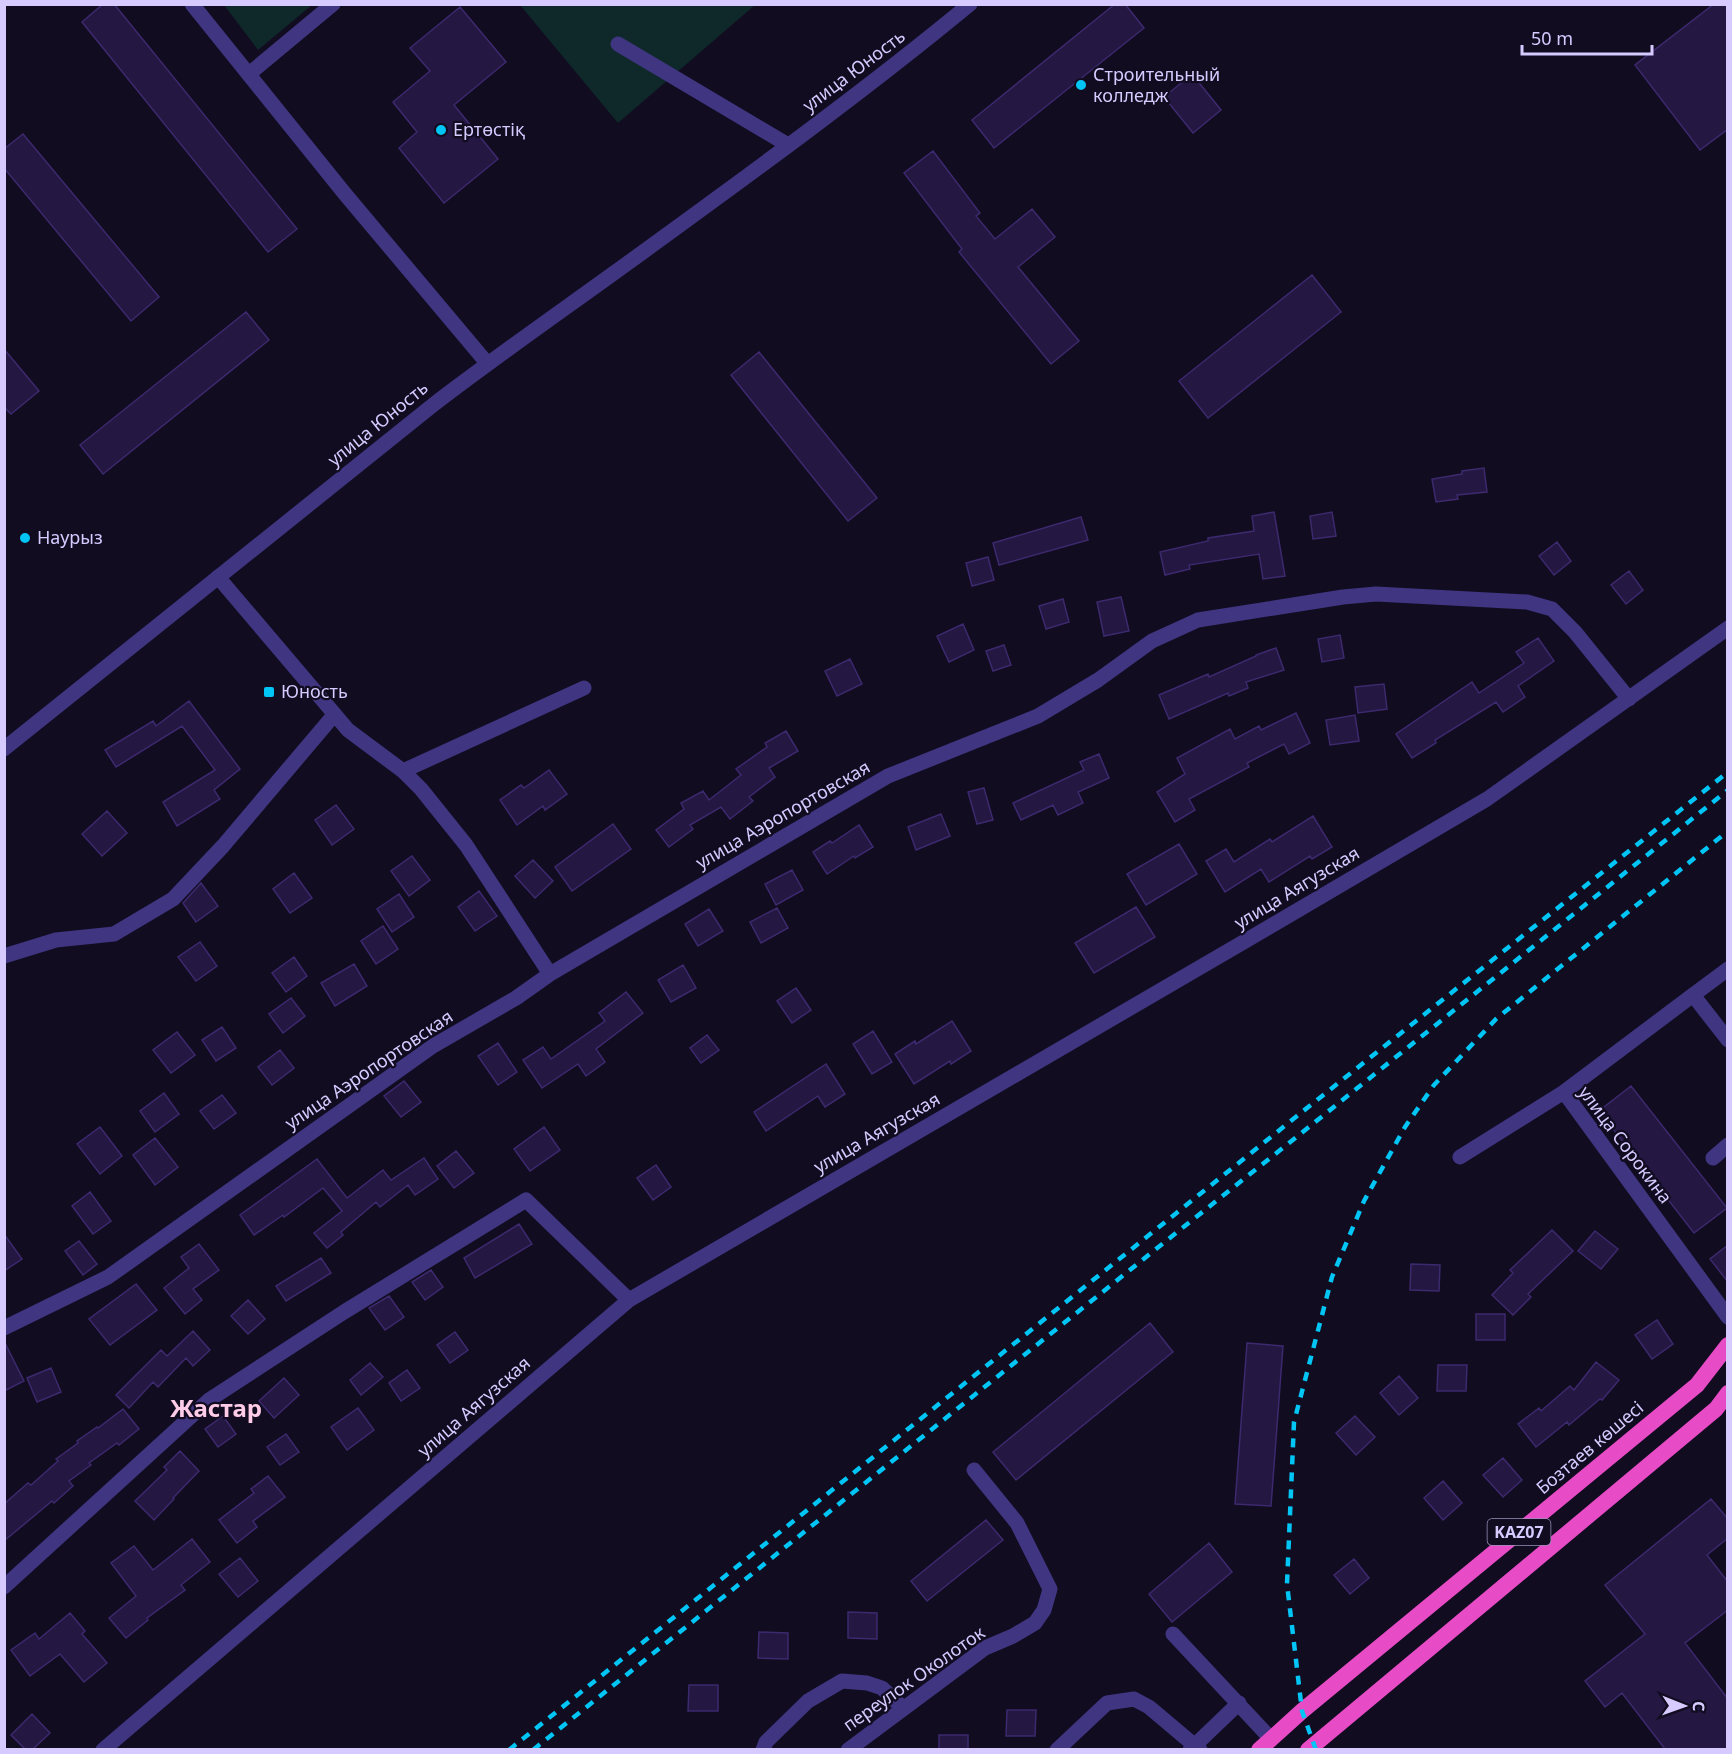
<svg xmlns="http://www.w3.org/2000/svg" width="1732" height="1754" font-family="'Noto Sans',sans-serif">
  <style>
    .green { fill: #0f282a }
    .building { fill: #241741; stroke: #3d296e; stroke-width: 1.5 }
    .lines { fill: none; stroke-linecap: round; stroke-linejoin: round }
    .minor { stroke: #3f3580; stroke-width: 15 }
    .tertiary { stroke: #3f3580; stroke-width: 15 }
    .trunk { stroke: #e74bc6; stroke-width: 16 }
    .rail { stroke: #00c5f5; stroke-width: 4.5; stroke-dasharray: 9 8; stroke-linecap: butt }
    .poi-dot { fill: #00c5f5; stroke: #110c20; stroke-width: 2 }
    .labels { text-anchor: middle; stroke-width: 4.5; stroke-linejoin: round; paint-order: stroke }
    .shield { fill: #110c20; stroke: #9b91bc; stroke-width: 1.5 }
    .shield-label { font-size: 16px; font-weight: bold; fill: #d6caff }
    .street-label { font-size: 18px; fill: #d6caff; stroke: #110c20 }
    .poi-label { font-size: 18px; fill: #d6caff; stroke: #110c20; text-anchor: start }
    .district-label { font-size: 24px; font-weight: bold; fill: #ffcce8; stroke: #110c20 }
  </style>
  <rect width="100%" height="100%" fill="#110c20"/>
  <path class="green" d="M224 5H312L258 50Z
    M520 5H755L618 123Z"/>
  <path class="building" d="M103 4H114L297 229 268 252 82 22Z
    M1115 4H1125L1144 28 994 148 972 120Z
    M1714 4H1728V129L1700 150 1635 65Z
    M460 7 506 62 454 105 498 159 444 203 399 148 417 132 393 102 430 71 410 48Z
    M1192 74 1221 110 1193 133 1164 97Z
    M23 134 159 297 131 321 4 168V149Z
    M933 151 980 213 976 216 995 239 1032 209 1055 237 1018 267 1079 341 1051 364 959 252 962 249 904 173Z
    M1312 275 1341 312 1208 418 1179 381Z
    M246 312 269 340 103 474 80 445Z
    M4 349 39 391 11 414 4 407Z
    M759 352 877 498 848 521 731 375Z
    M1484 468 1487 492 1457 495 1458 499 1436 502 1432 479 1462 474V471Z
    M1274 512 1285 576 1263 579 1259 554 1189 565 1190 569 1165 575 1160 552 1208 541V538L1254 531 1252 516Z
    M1332 512 1336 536 1313 539 1310 516Z
    M1081 517 1088 540 999 565 993 543Z
    M1557 542 1571 561 1554 575 1539 556Z
    M988 557 994 580 972 586 966 563Z
    M1629 571 1643 590 1626 604 1611 585Z
    M1121 597 1129 631 1104 636 1097 602Z
    M1063 599 1069 622 1046 629 1039 606Z
    M963 624 974 650 949 662 937 636Z
    M1340 635 1344 658 1322 662 1318 639Z
    M1538 638 1554 661 1518 686 1525 697 1503 712 1496 702 1435 740 1436 743 1412 758 1396 734 1472 682 1479 693 1524 663 1516 652Z
    M1004 645 1011 665 993 671 986 651Z
    M1276 648 1284 670 1246 682 1248 688 1229 696 1228 693 1169 719 1159 695 1208 674 1209 677 1256 656V655Z
    M850 659 862 684 837 696 825 671Z
    M1384 684 1387 709 1358 713 1355 687Z
    M189 701 240 769 214 790 220 799 177 826 163 802 215 770 182 726 116 767 105 750 153 721 156 726Z
    M1296 713 1310 743 1289 754 1284 744 1247 763 1249 767 1189 799 1195 810 1175 822 1157 792 1185 774 1177 758 1230 729 1235 739 1259 726 1261 730Z
    M1355 715 1359 741 1330 745 1326 720Z
    M786 731 798 751 769 768 775 777 749 797 753 801 730 819 721 807 690 825 693 829 669 847 656 830 684 809 681 803 703 791 709 800 741 775 736 769 767 747 765 743Z
    M1099 754 1109 778 1078 792 1083 803 1058 815 1053 805 1021 820 1013 803 1084 770 1080 762Z
    M549 770 567 794 545 810 543 806 517 825 500 800 521 785 524 788Z
    M984 788 993 820 977 824 968 792Z
    M336 805 354 829 332 845 315 820Z
    M107 811 127 833 102 856 82 834Z
    M941 814 950 836 916 850 908 827Z
    M1313 816 1332 847 1312 859 1310 856 1269 882 1261 869 1225 892 1206 861 1226 849 1234 862 1270 839 1272 842Z
    M613 824 631 849 572 891 555 867Z
    M859 825 873 847 855 858 854 856 827 874 813 852 830 841 832 843Z
    M1179 844 1197 874 1146 905 1127 874Z
    M412 856 430 880 409 896 391 871Z
    M533 860 553 881 535 898 515 876Z
    M792 870 803 890 776 905 765 884Z
    M294 873 312 898 290 913 273 889Z
    M201 883 218 906 196 922 183 903Z
    M479 891 497 916 475 931 458 907Z
    M399 894 414 917 392 932 377 909Z
    M1136 907 1155 937 1094 973 1075 943Z
    M777 908 788 928 761 943 750 922Z
    M709 909 723 931 698 946 685 924Z
    M383 926 398 949 376 964 361 941Z
    M200 942 217 966 196 981 178 957Z
    M294 957 307 976 286 992 272 973Z
    M354 964 367 986 335 1006 321 983Z
    M683 965 696 988 671 1002 658 980Z
    M796 988 811 1010 792 1023 777 1001Z
    M626 992 643 1013 596 1049 605 1062 586 1076 578 1064 542 1088 523 1060 543 1047 551 1059 605 1021 599 1013Z
    M291 998 305 1016 283 1033 269 1014Z
    M952 1021 971 1051 951 1064 950 1061 914 1084 895 1054 915 1041 916 1044Z
    M222 1027 236 1048 216 1061 202 1040Z
    M873 1031 892 1062 872 1074 853 1044Z
    M177 1032 195 1055 171 1073 153 1050Z
    M707 1035 719 1050 701 1063 690 1048Z
    M498 1043 517 1072 498 1085 478 1056Z
    M280 1050 294 1068 272 1085 258 1067Z
    M826 1064 845 1094 825 1107 818 1096 766 1131 754 1112Z
    M404 1081 421 1102 401 1117 384 1096Z
    M1631 1086 1727 1208 1694 1233 1599 1111Z
    M164 1093 179 1114 155 1132 140 1111Z
    M222 1095 236 1113 214 1129 200 1111Z
    M100 1127 122 1156 100 1174 77 1144Z
    M544 1127 560 1150 530 1171 514 1149Z
    M155 1138 178 1167 155 1185 133 1155Z
    M456 1151 474 1173 454 1188 437 1166Z
    M424 1158 438 1179 415 1195 408 1185 380 1207 376 1202 341 1232 343 1235 327 1248 314 1233 342 1211 323 1188 284 1217 283 1215 254 1235 240 1215 317 1159 347 1198 383 1170 391 1180Z
    M656 1165 671 1187 653 1200 637 1178Z
    M90 1192 111 1221 93 1234 72 1206Z
    M519 1224 532 1244 475 1278 464 1258Z
    M1552 1230 1573 1251 1528 1294 1531 1297 1513 1315 1492 1295 1513 1273 1510 1270Z
    M1595 1231 1618 1249 1601 1269 1578 1251Z
    M4 1234 22 1259 4 1271Z
    M79 1241 97 1264 83 1275 65 1251Z
    M199 1244 219 1270 193 1289 202 1300 185 1314 164 1288 189 1268 181 1257Z
    M1728 1245V1282L1710 1259Z
    M321 1258 331 1273 286 1301 276 1286Z
    M1411 1264 1440 1265 1439 1291 1410 1290Z
    M431 1270 443 1287 425 1300 412 1282Z
    M136 1284 157 1310 110 1345 89 1319Z
    M389 1296 404 1317 385 1330 369 1308Z
    M248 1300 265 1319 248 1334 231 1316Z
    M1476 1314H1505V1340H1476Z
    M1657 1320 1673 1344 1652 1359 1635 1335Z
    M1150 1323 1173 1352 1016 1480 993 1452Z
    M193 1331 210 1350 193 1366 186 1358 158 1387 153 1382 129 1408 116 1395 161 1350 167 1356Z
    M455 1332 468 1350 450 1363 437 1345Z
    M4 1341 24 1381 4 1391Z
    M1247 1343 1283 1346 1271 1506 1235 1504Z
    M1596 1362 1619 1380 1602 1400 1600 1399 1569 1425 1567 1422 1536 1447 1518 1424 1539 1408 1541 1411 1570 1386 1574 1390Z
    M370 1363 383 1377 361 1395 350 1380Z
    M1438 1365H1467L1466 1391H1437Z
    M51 1368 61 1392 37 1402 27 1378Z
    M407 1370 420 1388 401 1401 389 1383Z
    M1399 1376 1418 1398 1399 1415 1380 1393Z
    M284 1378 299 1395 274 1418 259 1401Z
    M358 1408 374 1430 347 1450 331 1427Z
    M123 1409 139 1429 119 1445 117 1443 89 1463 91 1465 69 1481 73 1486 54 1503 52 1501 4 1541V1504L28 1483 31 1485 58 1461 56 1459 78 1443 77 1441 97 1427 98 1428Z
    M223 1416 236 1434 218 1447 205 1429Z
    M1355 1416 1375 1437 1356 1455 1336 1433Z
    M286 1434 299 1452 280 1465 267 1447Z
    M180 1451 199 1471 173 1498 174 1499 154 1520 135 1501 167 1470 164 1467Z
    M1503 1458 1522 1480 1503 1497 1483 1475Z
    M268 1476 285 1497 253 1521 257 1527 237 1543 219 1520 254 1493 251 1489Z
    M1443 1481 1462 1503 1443 1520 1424 1498Z
    M1711 1499 1728 1519V1538L1707 1555 1728 1582V1610L1685 1643 1728 1699V1749H1665L1622 1693 1605 1707 1585 1681 1645 1634 1605 1585Z
    M986 1520 1003 1540 927 1601 911 1581Z
    M192 1539 210 1562 181 1585 185 1590 147 1618 148 1620 126 1638 109 1618 136 1596 111 1563 134 1546 153 1570Z
    M1209 1543 1232 1572 1172 1622 1149 1594Z
    M240 1558 258 1581 238 1597 219 1574Z
    M1354 1559 1369 1578 1350 1594 1334 1575Z
    M848 1612 877 1613V1639L848 1638Z
    M70 1613 85 1631 82 1634 107 1663 84 1682 60 1654 30 1676 11 1650 35 1633 39 1639Z
    M759 1632 788 1633V1659L758 1658Z
    M689 1685H718V1711H688Z
    M1007 1710H1036L1035 1736H1006Z
    M32 1714 50 1733 33 1749H25L11 1735Z
    M939 1735H968V1749H939Z"/>
  <g class="lines">
    <path class="minor" d="M192 4 345 194 487 363
      M618 44 788 145
      M249 74 333 4
      M218 577 348 730 403 771 421 789 466 845 550 974
      M403 771 584 688
      M4 956 56 940 114 934 173 899 223 846 334 715
      M1693 995 1728 969
      M1564 1092 1693 995 1728 1040
      M1460 1157 1564 1092 1728 1317
      M1713 1158 1728 1145
      M4 1328 108 1277 433 1046 516 998 550 974 888 776 1038 716 1098 680 1152 641 1198 620 1343 597 1376 594 1527 602 1552 609 1575 632 1629 699
      M4 1587 209 1400 344 1312 526 1200 629 1300
      M1173 1634 1271 1739
      M103 1750 629 1300 1247 940 1487 799 1728 628
      M763 1750 766 1742 808 1701 842 1681 867 1683 882 1688 903 1708
      M848 1750 985 1648 1013 1636 1035 1623 1044 1610 1050 1589 1017 1523 974 1470
      M1057 1750 1107 1703 1134 1699 1149 1707 1200 1750
      M1190 1750 1239 1703"/>
    <path class="tertiary" d="M4 749 433 405C498 355 566 308 632 260 746 177 861 94 970 4"/>
    <path class="trunk" d="M1259 1750 1302 1711 1697 1385 1728 1345
      M1308 1750 1716 1409 1728 1393"/>
    <path class="rail" d="M509 1750 1297 1116 1728 772
      M533 1750 1161 1245 1289 1143 1728 790
      M1316 1750 1302 1711 1287 1584 1294 1422 1332 1277 1364 1201 1405 1127 1434 1085 1496 1019 1728 831"/>
  </g>
  <g class="poi-dot">
    <circle cx="1081" cy="85" r="6"/>
    <circle cx="441" cy="130" r="6"/>
    <circle cx="25" cy="538" r="6"/>
    <rect x="263" y="686" width="12" height="12" rx="3"/>
  </g>
  <g class="labels">
    <rect class="shield" x="1487.5" y="1519" width="63" height="26" rx="4.5"/>
    <g class="shield-label">
      <text x="1519" y="1538">KAZ07</text>
    </g>
    <g class="street-label">
      <text transform="translate(854 71) rotate(-37)" y="6">улица Юность</text>
      <text transform="translate(378 424) rotate(-39)" y="6">улица Юность</text>
      <text transform="translate(783 815) rotate(-30)" y="6">улица Аэропортовская</text>
      <text transform="translate(1297 888) rotate(-31)" y="6">улица Аягузская</text>
      <text transform="translate(369 1070) rotate(-34)" y="6">улица Аэропортовская</text>
      <text transform="translate(877 1133) rotate(-30)" y="6">улица Аягузская</text>
      <text transform="translate(1625 1145) rotate(53)" y="6">улица Сорокина</text>
      <text transform="translate(474 1407) rotate(-41)" y="6">улица Аягузская</text>
      <text transform="translate(1590 1448) rotate(-40)" y="6">Бозтаев көшесі</text>
      <text transform="translate(914 1679) rotate(-35)" y="6">переулок Околоток</text>
    </g>
    <g class="poi-label">
      <text x="1093" y="81">Строительный<tspan x="1093" dy="21">колледж</tspan></text>
      <text x="453" y="136">Ертөстіқ</text>
      <text x="37" y="544">Наурыз</text>
      <text x="281" y="698">Юность</text>
    </g>
    <g class="district-label">
      <text x="216" y="1417">Жастар</text>
    </g>
  </g>
  <rect width="1732" height="1754" fill="none" stroke="#d6caff" stroke-width="12"/>
  <g transform="translate(1684 1706) rotate(91)" stroke="#110c20" stroke-width="4.5" paint-order="stroke">
  <path d="M0-4.5L10 22L0 15L-10 22Z" fill="#d6caff"/>
  <text y="-9" font-size="16" font-weight="bold" text-anchor="middle" fill="#d6caff">С</text>
  </g>
  <path d="M1522 45v9h130v-9" fill="none" stroke="#d6caff" stroke-width="3"/>
  <text x="1531" y="45" font-size="18" fill="#d6caff" stroke="#110c20" stroke-width="4.5" paint-order="stroke">50 m</text>
</svg>
